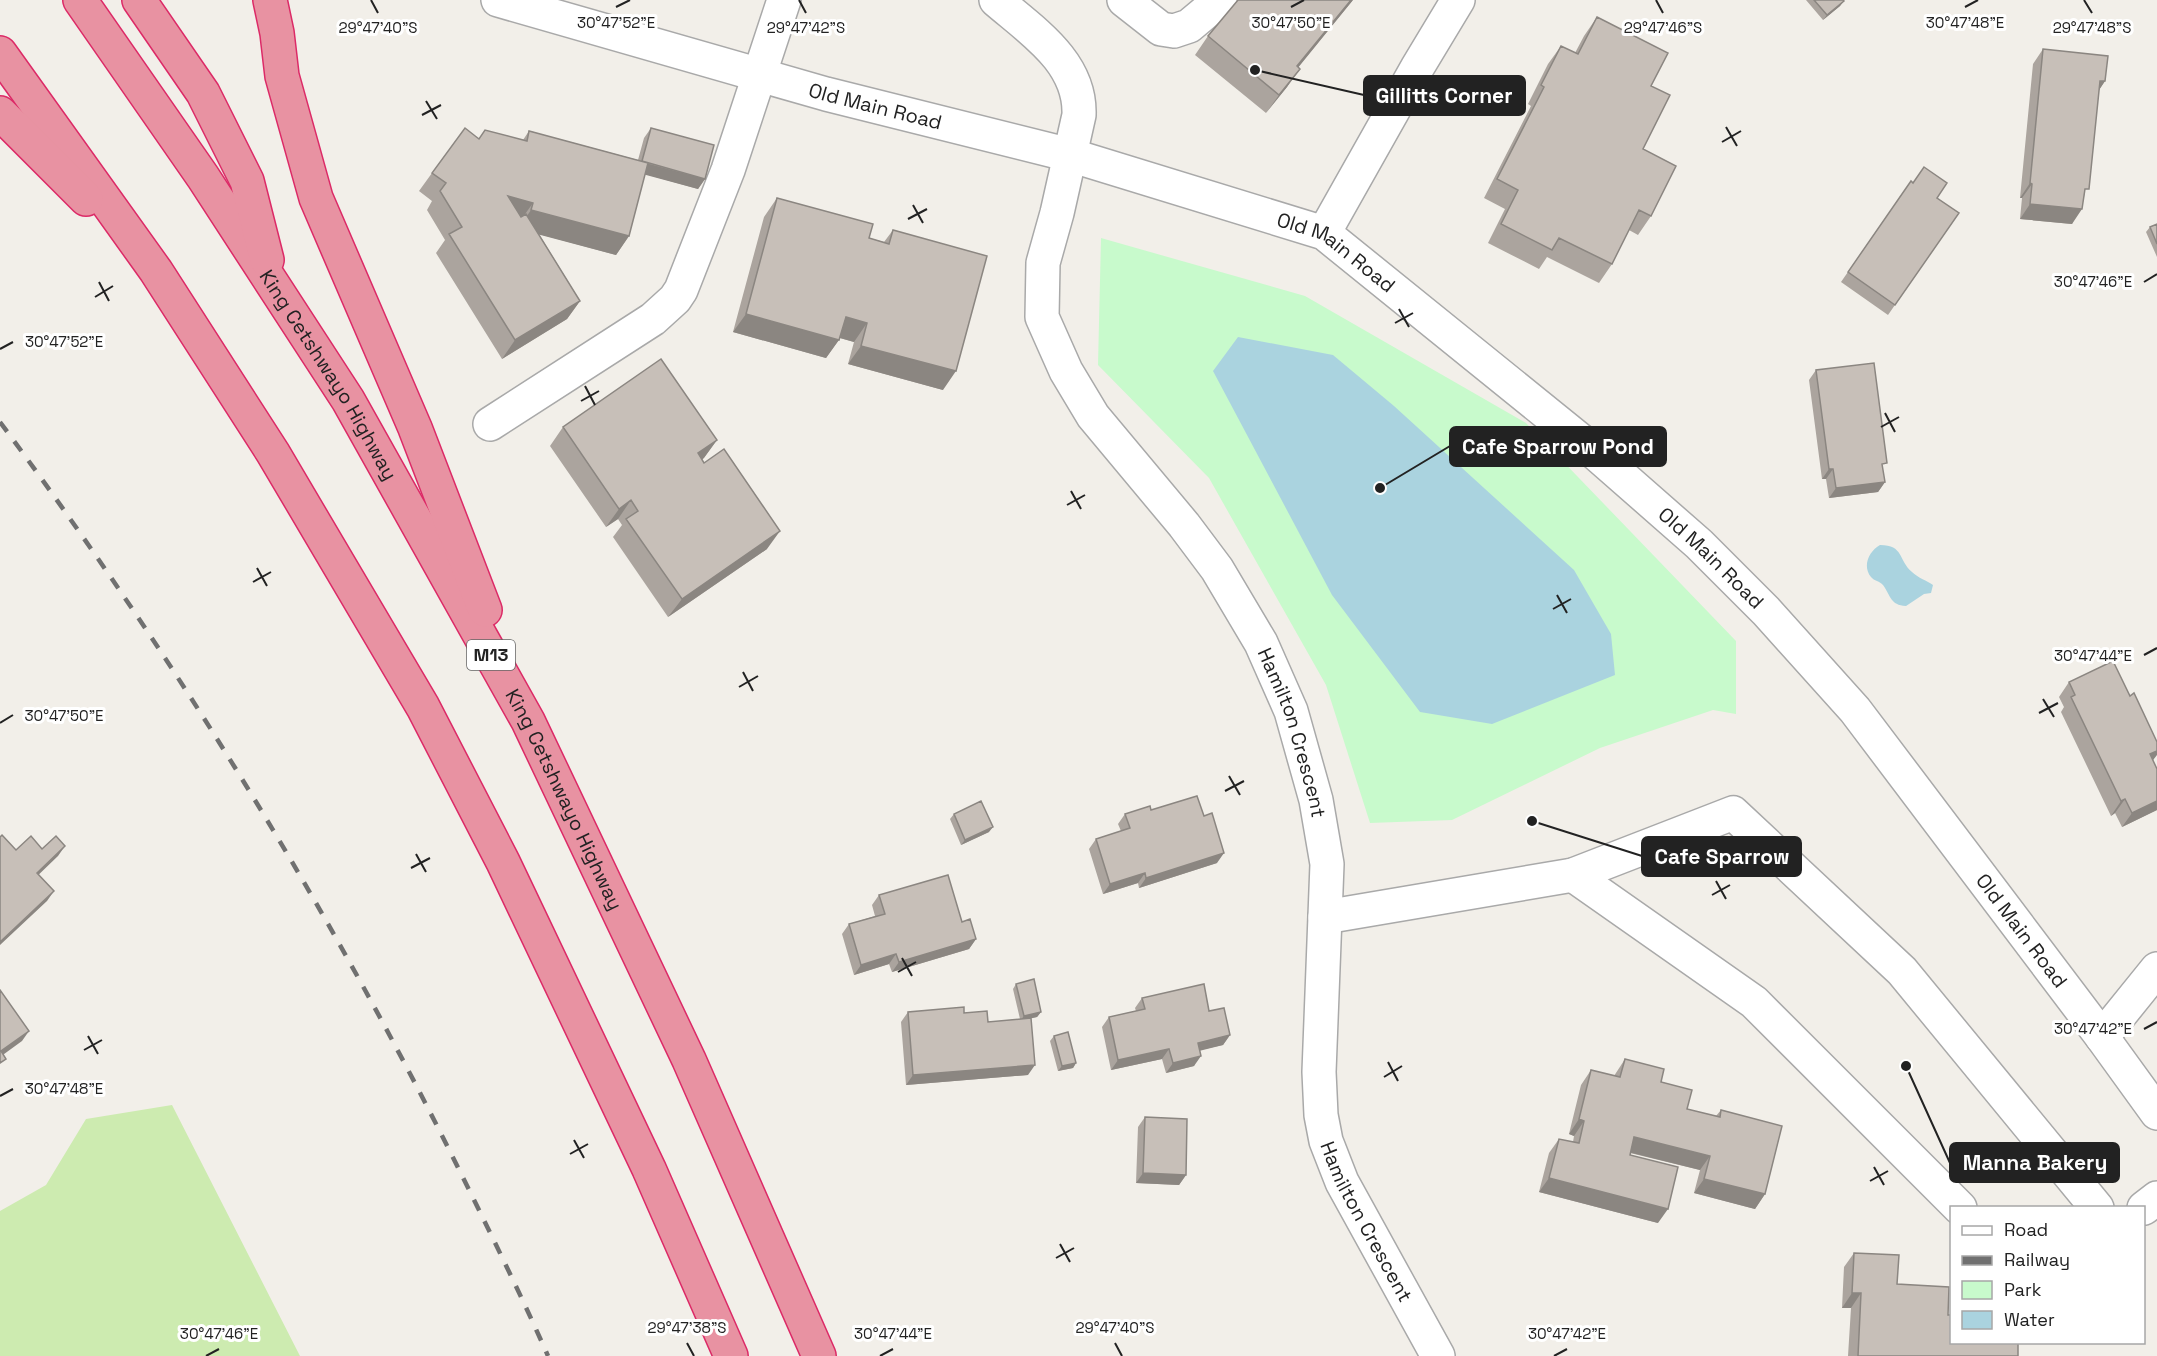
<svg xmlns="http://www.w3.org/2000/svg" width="2157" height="1356" font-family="'Space Grotesk',sans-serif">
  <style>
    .grass { fill: #cdebb0 }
    .park { fill: #c8facc }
    .water { fill: #aad3df }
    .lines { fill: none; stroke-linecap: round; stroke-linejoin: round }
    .minor-casing { stroke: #a9a9a9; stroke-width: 36 }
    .highway-casing { stroke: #dc2a67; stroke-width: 36 }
    .minor { stroke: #fff; stroke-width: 33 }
    .highway { stroke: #e892a2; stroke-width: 33 }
    .rail { stroke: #707070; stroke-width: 4.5; stroke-dasharray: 12 12; stroke-linecap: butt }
    .wall { fill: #aba49e }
    .shaded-wall { fill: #8b8681 }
    .building { fill: #c7bfb8; stroke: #8b8681; stroke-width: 1.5 }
    .ticks { fill: none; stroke: #222; stroke-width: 2 }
    .labels { text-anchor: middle; stroke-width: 6; stroke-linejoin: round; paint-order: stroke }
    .shield { fill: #fff; stroke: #646464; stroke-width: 1.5 }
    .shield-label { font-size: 18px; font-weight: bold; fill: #222 }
    .street-label { font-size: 20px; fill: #222; stroke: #fff }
    .ticks-label { font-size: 15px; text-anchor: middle; fill: #222; stroke: #fff; stroke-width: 6; stroke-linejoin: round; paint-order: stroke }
    .leader { fill: none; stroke: #222; stroke-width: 2 }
    .callout-dot { fill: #222; stroke: #fff; stroke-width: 2 }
    .callout { fill: #222; stroke: #222; stroke-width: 2 }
    .callout-label { font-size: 21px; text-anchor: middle; font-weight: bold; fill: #fff }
  </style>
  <rect width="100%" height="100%" fill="#f2efe9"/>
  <path class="grass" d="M172 1105 300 1356H0V1211L46 1185 86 1119Z"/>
  <path class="park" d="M1101 238 1305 296 1526 423 1736 641V714L1713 710 1600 748 1452 820 1370 823 1326 685 1209 478 1098 365Z"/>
  <path class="water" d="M1238 337 1333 355 1394 406 1574 570 1611 634 1615 675 1492 724 1420 712 1332 595 1213 371Z
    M1880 545C1904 545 1898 560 1912 572 1918 578 1926 580 1933 585L1931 593 1924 594 1906 606C1890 605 1891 596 1883 585 1880 581 1874 581 1871 577 1862 566 1869 551 1880 545Z"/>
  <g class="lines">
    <defs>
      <g id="minor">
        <path id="s1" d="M498 0 826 94 1070 155 1324 233 1585 444 1699 544 1766 611 1855 710 2102 1037 2157 1113"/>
        <path id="s2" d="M996 0C1032 31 1081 62 1079 115L1057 213 1043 263 1042 317 1066 371 1093 416 1184 525 1217 569 1261 643 1291 711 1316 800 1327 864 1319 1072 1321 1115 1326 1141 1342 1182 1438 1356"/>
        <path d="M1124 0 1161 29 1174 31 1189 26 1220 0"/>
        <path d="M1324 233 1417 68 1458 0"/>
        <path d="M490 424 653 319 675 299 681 290 728 170 784 0"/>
        <path d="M1573 875 1754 1002 1960 1208"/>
        <path d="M1325 917 1573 875 1733 813 1902 971 2097 1208"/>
        <path d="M2102 1037 2157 969"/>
        <path d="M2144 1208 2157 1198"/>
      </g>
      <g id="highway">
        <path id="s3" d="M80 0 203 177 348 400 528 721 689 1060 819 1356"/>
        <path d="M139 0 203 93 247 181 267 260"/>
        <path d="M270 0 277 33 282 76 316 198 415 428 485 610"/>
        <path d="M0 53 156 271 273 453 423 707 503 862 649 1169 731 1356"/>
        <path d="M0 113 86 199"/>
      </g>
    </defs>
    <use href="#minor" class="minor-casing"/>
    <use href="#highway" class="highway-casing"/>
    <use href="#minor" class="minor"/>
    <use href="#highway" class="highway"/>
    <path class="rail" d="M0 422C184 670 343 931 478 1208 502 1257 526 1306 548 1356"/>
  </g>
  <path class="wall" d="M1353 0 1298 67 1287 87 1266 113 1195 55 1208 36Z
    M1806 0H1843L1840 6 1823 20Z
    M1597 17 1651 86 1643 149 1651 216 1638 235 1629 230 1612 264 1599 283 1547 257 1539 269 1488 243 1505 209 1484 198 1531 106 1528 104 1548 64 1561 46 1575 53 1584 36Z
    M2043 49 2105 81 2099 90 2084 197 2072 224 2020 219 2022 198H2020L2033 64Z
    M651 128 705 179 698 189 645 174 629 236 616 255 539 234 580 301 567 319 502 359 436 253 445 240 427 210 432 201 419 191 432 173 479 139 523 140 529 131 638 160 644 138Z
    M1911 181 1959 213 1888 315 1841 282Z
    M777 198 869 238 884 242 893 230 943 390 848 364 854 342 840 338 826 358 733 332 764 217Z
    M2157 224V257L2146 232 2150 227Z
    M1816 370 1885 482 1878 492 1829 498 1826 479H1822L1809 380Z
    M563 427 717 440 702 460 767 549 668 617 613 537 622 525 618 519 606 527 550 446Z
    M2069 682 2153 761 2157 810 2122 827 2115 813 2111 816 2061 712 2064 707 2059 697Z
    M1151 810 1217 863 1139 888 1138 883 1103 894 1089 849 1096 839 1121 831 1118 824 1125 814Z
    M954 814 989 832 961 845 950 819Z
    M879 895 962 922 976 939 969 949 892 972 889 964 854 975 842 934 849 924 875 916 872 905Z
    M1016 984 1041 1012 1037 1017 1031 1018 1028 1075 906 1085 901 1022 908 1012 988 1022 1020 1019 1013 989Z
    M1142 998 1209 1011 1230 1035 1223 1045 1200 1050 1194 1066 1166 1073 1162 1059 1111 1070 1102 1027 1109 1017 1136 1011 1135 1008Z
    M1054 1036 1076 1063 1073 1068 1058 1071 1050 1041Z
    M1625 1059 1661 1082 1687 1109 1716 1116 1721 1110 1765 1194 1755 1209 1694 1193 1700 1170 1630 1153V1155L1658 1223 1539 1192 1549 1153 1559 1139 1573 1142 1574 1136 1569 1134 1581 1085 1591 1070 1614 1076Z
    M1145 1117 1186 1175 1179 1185 1136 1183 1138 1127Z
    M1854 1253 1897 1284 2018 1356H1848L1851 1308H1842L1844 1267Z"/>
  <path class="shaded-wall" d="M1351 0H1353L1284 85 1297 66Z
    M1844 1 1840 6 1823 20 1827 15Z
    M1300 69 1287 87 1266 113 1279 95Z
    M2100 81H2105L2095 96Z
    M642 162 705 179 698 189 635 172Z
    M2030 183 2032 184 2022 198H2020Z
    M508 196 533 203 520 221Z
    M2030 204 2082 209 2072 224 2020 219Z
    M531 210 629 236 616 255 518 229Z
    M580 301 567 319 502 359 515 340Z
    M746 314 839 340 826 358 733 332Z
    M846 317 867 323 854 342 833 336Z
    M861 346 956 371 943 390 848 364Z
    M717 440 704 458 685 472 698 453Z
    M1829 469H1833L1826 479H1822Z
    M1885 482 1878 492 1829 498 1836 488Z
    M631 500 618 519 606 527 619 509Z
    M780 531 767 549 668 617 682 599Z
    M2157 751V755L2150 764V754Z
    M2125 799 2115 813 2111 816 2121 801Z
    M2157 801V810L2122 827 2132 813Z
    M993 827 989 832 961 845 965 840Z
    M65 846 58 856 30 883 37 873Z
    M1224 853 1217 863 1139 888 1146 878Z
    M1145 873 1138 883 1103 894 1110 884Z
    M54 891 47 901 0 945V942Z
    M976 939 969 949 892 972 899 962Z
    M896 954 889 964 854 975 861 965Z
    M1041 1012 1037 1017 1020 1021 1024 1016Z
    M29 1031 22 1041 0 1057 1 1051Z
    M1230 1035 1223 1045 1191 1053 1198 1043Z
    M1169 1049 1162 1059 1111 1070 1118 1060Z
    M1201 1056 1194 1066 1166 1073 1173 1063Z
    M1076 1063 1073 1068 1058 1071 1062 1066Z
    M1035 1065 1028 1075 906 1085 913 1075Z
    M1579 1119 1584 1121 1574 1136 1569 1134Z
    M1634 1137 1710 1156 1700 1170 1624 1151Z
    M1143 1173 1186 1175 1179 1185 1136 1183Z
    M1549 1178 1668 1209 1658 1223 1539 1192Z
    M1704 1179 1765 1194 1755 1209 1694 1193Z
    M1852 1293H1861L1851 1308H1842Z"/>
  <path class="building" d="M1238 0H1351L1297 66 1300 69 1279 95 1208 36Z
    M1814 0H1843L1844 1 1827 15Z
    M1597 17 1668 53 1651 86 1670 95 1643 149 1676 166 1651 216 1639 210 1612 264 1559 238 1552 250 1501 224 1518 190 1497 179 1544 87 1541 85 1561 46 1578 54Z
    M2043 49 2108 56 2105 81H2100L2089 189H2085L2082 209 2030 204 2032 184 2030 183Z
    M465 128 479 139 485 130 527 141 529 131 648 163 629 236 531 210 533 203 508 196 521 217 526 214 580 301 515 340 449 234 462 227 440 191 446 183 432 173Z
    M651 128 714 145 705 179 642 161Z
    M1924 167 1947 183 1937 198 1959 213 1895 305 1848 272 1911 181 1913 183Z
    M777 198 873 224 869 238 889 244 893 230 987 256 956 371 861 346 867 323 846 317 839 340 746 314Z
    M2157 224V244L2150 227Z
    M661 359 717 440 698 453 704 463 724 449 780 531 682 599 626 519 638 511 631 500 619 509 563 427Z
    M1874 363 1887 463 1882 464 1885 482 1836 488 1833 469H1829L1816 370Z
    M2113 661 2130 696 2134 693 2157 742V751L2150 754 2157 769V801L2132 813 2125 799 2121 801 2071 697 2075 695 2069 682Z
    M1197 796 1204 816 1212 813 1224 853 1146 878 1145 873 1110 884 1096 839 1130 828 1125 814 1150 806 1151 810Z
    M981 801 993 827 965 840 954 814Z
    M2 835 16 850 31 836 42 849 56 836 65 846 37 873 54 891 0 942V837Z
    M948 875 962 922 970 919 976 939 899 962 896 954 861 965 849 924 885 914 879 895Z
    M1034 979 1041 1012 1024 1016 1016 984Z
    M1204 984 1209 1011 1224 1008 1230 1035 1198 1043 1201 1056 1173 1063 1169 1049 1118 1060 1109 1017 1145 1009 1142 998Z
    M0 990 29 1031 1 1051 6 1059 0 1063Z
    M964 1007V1013L987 1011 988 1022 1031 1018 1035 1065 913 1075 908 1012Z
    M1068 1032 1076 1063 1062 1066 1054 1036Z
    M1625 1059 1664 1069 1661 1082 1692 1090 1687 1109 1720 1117 1721 1110 1782 1126 1765 1194 1704 1179 1710 1156 1634 1137 1630 1155 1678 1167 1668 1209 1549 1178 1559 1139 1579 1143 1584 1121 1579 1119 1591 1070 1620 1077Z
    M1145 1117 1187 1119 1186 1175 1143 1173Z
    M1854 1253 1899 1255 1897 1284 1949 1287 1948 1315H1952V1342H2018V1356H1858L1861 1293H1852Z"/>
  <path class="ticks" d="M371 0 378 13M799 0 806 13M1656 0 1663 13M2084 0 2092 13M616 7 630 0M1291 7 1304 0M1965 7 1978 0M426 101 437 119M422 115 441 105M1726 127 1737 146M1722 142 1741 131M913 205 923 223M908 219 927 209M99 282 109 301M2144 282 2157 274M95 297 113 286M1399 309 1409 327M1395 323 1413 313M0 349 13 342M585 386 595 405M581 401 599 391M1885 413 1895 432M1881 427 1899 417M1071 491 1081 509M1067 505 1085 495M257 568 267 586M253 582 271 572M1557 595 1567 613M1553 609 1571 599M2144 655 2157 648M743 672 753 691M739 687 758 676M2043 699 2054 717M2039 713 2058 703M0 723 13 715M1229 776 1240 795M1225 791 1244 781M416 854 426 872M411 868 430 858M1716 881 1726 899M1712 895 1730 885M902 958 912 976M898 972 916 962M2144 1029 2157 1022M88 1036 98 1054M84 1050 102 1040M1388 1062 1398 1081M1384 1077 1402 1066M0 1096 13 1089M574 1140 584 1158M570 1154 588 1144M1874 1167 1884 1185M1870 1181 1888 1171M1060 1244 1070 1262M1056 1258 1074 1248M687 1343 694 1356M1115 1343 1122 1356M206 1356 219 1349M880 1356 893 1349M1554 1356 1567 1349"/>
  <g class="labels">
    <rect class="shield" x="467" y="640" width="48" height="30" rx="4.5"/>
    <g class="shield-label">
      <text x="491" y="661">M13</text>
    </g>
    <g class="street-label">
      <text dy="7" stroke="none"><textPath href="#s1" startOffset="392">Old Main Road</textPath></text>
      <text dy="7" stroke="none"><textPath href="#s1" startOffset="878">Old Main Road</textPath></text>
      <text dy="7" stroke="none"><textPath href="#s3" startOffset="450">King Cetshwayo Highway</textPath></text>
      <text dy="7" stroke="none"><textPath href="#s1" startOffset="1364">Old Main Road</textPath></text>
      <text dy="7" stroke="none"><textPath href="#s2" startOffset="844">Hamilton Crescent</textPath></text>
      <text dy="7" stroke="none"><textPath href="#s3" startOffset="936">King Cetshwayo Highway</textPath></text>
      <text dy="7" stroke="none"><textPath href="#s1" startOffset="1850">Old Main Road</textPath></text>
      <text dy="7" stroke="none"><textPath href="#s2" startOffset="1348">Hamilton Crescent</textPath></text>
    </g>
  </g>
  <g class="ticks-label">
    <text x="616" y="28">30°47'52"E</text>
    <text x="1291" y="28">30°47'50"E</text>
    <text x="1965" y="28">30°47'48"E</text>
    <text x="1663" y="33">29°47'46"S</text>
    <text x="2092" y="33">29°47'48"S</text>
    <text x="378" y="33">29°47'40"S</text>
    <text x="806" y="33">29°47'42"S</text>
    <text x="2093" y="287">30°47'46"E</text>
    <text x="64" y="347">30°47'52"E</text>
    <text x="2093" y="661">30°47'44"E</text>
    <text x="64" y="721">30°47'50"E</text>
    <text x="2093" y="1034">30°47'42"E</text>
    <text x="64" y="1094">30°47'48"E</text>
    <text x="687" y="1333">29°47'38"S</text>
    <text x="1115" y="1333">29°47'40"S</text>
    <text x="219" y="1339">30°47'46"E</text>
    <text x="893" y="1339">30°47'44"E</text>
    <text x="1567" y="1339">30°47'42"E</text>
  </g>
  <path class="leader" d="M1255 70L1364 95M1380 488L1450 446M1532 821L1642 856M1906 1066L1950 1163"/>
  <g class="callout-dot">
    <circle cx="1255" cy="70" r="6"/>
    <circle cx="1380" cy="488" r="6"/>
    <circle cx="1532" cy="821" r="6"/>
    <circle cx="1906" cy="1066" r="6"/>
  </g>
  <g class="callout">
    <rect x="1364" y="76" width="161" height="39" rx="6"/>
    <rect x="1450" y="427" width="216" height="39" rx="6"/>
    <rect x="1642" y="837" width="159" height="39" rx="6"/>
    <rect x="1950" y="1143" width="169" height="39" rx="6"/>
  </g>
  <g class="callout-label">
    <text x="1444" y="103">Gillitts Corner</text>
    <text x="1558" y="454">Cafe Sparrow Pond</text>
    <text x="1722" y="864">Cafe Sparrow</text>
    <text x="2035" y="1170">Manna Bakery</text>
  </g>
  <rect x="1950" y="1206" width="195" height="138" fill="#ffffff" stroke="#a7a7a7" stroke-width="1.5"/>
  <rect x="1962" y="1226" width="30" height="9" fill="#ffffff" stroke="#a7a7a7" stroke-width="1.5"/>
  <text x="2004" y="1236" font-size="18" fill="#222222">Road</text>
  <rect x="1962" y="1256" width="30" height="9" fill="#707070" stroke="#a7a7a7" stroke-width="1.5"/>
  <text x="2004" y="1266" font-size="18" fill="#222222">Railway</text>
  <rect x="1962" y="1281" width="30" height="18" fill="#c8facc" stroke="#a7a7a7" stroke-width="1.5"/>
  <text x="2004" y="1296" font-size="18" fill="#222222">Park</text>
  <rect x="1962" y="1311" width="30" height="18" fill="#aad3df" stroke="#a7a7a7" stroke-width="1.5"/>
  <text x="2004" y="1326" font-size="18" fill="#222222">Water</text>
</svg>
